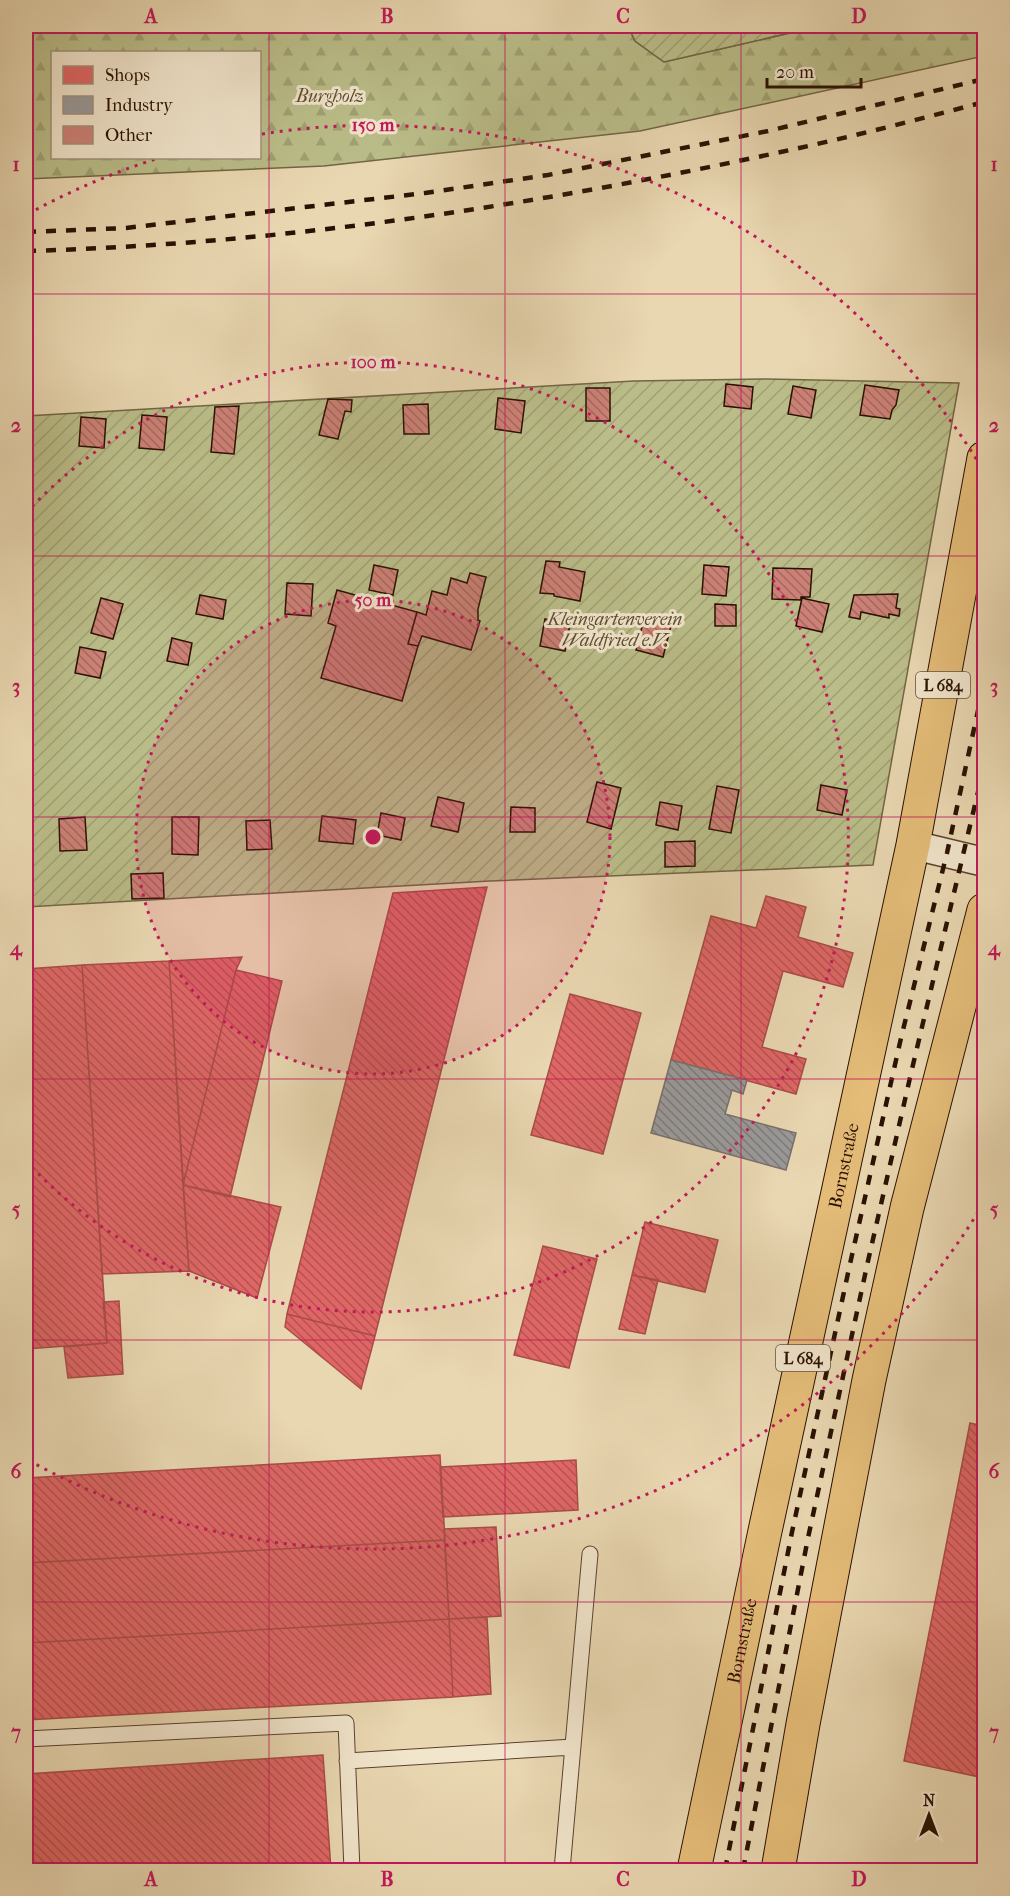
<svg xmlns="http://www.w3.org/2000/svg" width="1010" height="1896" font-family="'IM FELL French Canon',serif">
  <style>
    .forest { fill: url(#forest-firs); stroke: #726645; stroke-width: 1.5; fill-rule: evenodd }
    .garden { fill: url(#garden-furrows); stroke: #726645; stroke-width: 1.5 }
    .shops { fill: url(#shops-back-hatch); stroke: #a94c48; stroke-width: 1.5 }
    .industry { fill: url(#industry-back-hatch); stroke: #78706b; stroke-width: 1.5 }
    .building { fill: url(#building-back-hatch); stroke: #2a1001; stroke-width: 1.5 }
    .lines { fill: none; stroke-linecap: round; stroke-linejoin: round }
    .service-casing { stroke: #5a422d; stroke-width: 17 }
    .minor-casing { stroke: #5a422d; stroke-width: 31 }
    .primary-casing { stroke: #2a1001; stroke-width: 35 }
    .service { stroke: #f1e5cc; stroke-width: 15 }
    .minor { stroke: #f1e5cc; stroke-width: 28 }
    .primary { stroke: #e4bc78; stroke-width: 33 }
    .rail { stroke: #2a1001; stroke-width: 4.5; stroke-dasharray: 10 10; stroke-linecap: butt }
    .grid { fill: none; stroke: #c2185b; stroke-width: 1.5; stroke-opacity: 0.55 }
    .ring { fill: none; stroke: #c2185b; stroke-width: 3; stroke-dasharray: 3 6 }
    .labels { text-anchor: middle; stroke-width: 6; stroke-linejoin: round; paint-order: stroke }
    .shield { fill: #f1e5cc; stroke: #66503e; stroke-width: 1.5 }
    .shield-label { font-size: 16px; font-weight: bold; fill: #2a1001 }
    .park-label { font-size: 18px; font-style: italic; fill: #5c4d31; stroke: #f1e5cc }
    .street-label { font-size: 18px; fill: #2a1001; stroke: #f1e5cc }
    .centre { fill: #c2185b; stroke: #f1e5cc; stroke-width: 3 }
    .ring-label { font-size: 18px; text-anchor: middle; font-weight: bold; fill: #c2185b; stroke: #f1e5cc; stroke-width: 6; stroke-linejoin: round; paint-order: stroke }
    .neatline { fill: none; stroke: #c2185b; stroke-width: 2 }
    .grid-label { font-size: 20px; text-anchor: middle; font-weight: bold; fill: #c2185b }
  </style>
  <defs>
    <pattern id="forest-firs" width="22" height="20" patternUnits="userSpaceOnUse" patternTransform="scale(1.5)"><rect width="22" height="20" fill="#babd89"/><path d="M5 1l3.5 6h-7zM16 11l3.5 6h-7z" fill="#a0a174"/></pattern>
    <pattern id="garden-furrows" width="10" height="10" patternUnits="userSpaceOnUse" patternTransform="scale(1.5)"><rect width="10" height="10" fill="#babd89"/><path d="M-1 1l2-2M0 10L10 0M9 11l2-2" fill="none" stroke="#a0a174"/></pattern>
    <pattern id="shops-back-hatch" width="6" height="6" patternUnits="userSpaceOnUse" patternTransform="scale(1.5)"><rect width="6" height="6" fill="#e06666"/><path d="M-1 5l2 2M0 0l6 6M5-1l2 2" fill="none" stroke="#b65352"/></pattern>
    <pattern id="industry-back-hatch" width="6" height="6" patternUnits="userSpaceOnUse" patternTransform="scale(1.5)"><rect width="6" height="6" fill="#999"/><path d="M-1 5l2 2M0 0l6 6M5-1l2 2" fill="none" stroke="#7d7b7a"/></pattern>
    <pattern id="building-back-hatch" width="6" height="6" patternUnits="userSpaceOnUse" patternTransform="scale(1.5)"><rect width="6" height="6" fill="#cc8176"/><path d="M-1 5l2 2M0 0l6 6M5-1l2 2" fill="none" stroke="#a6685e"/></pattern>
  </defs>
  <rect width="100%" height="100%" fill="#e9d7b1"/>
  <filter id="stains"><feTurbulence type="fractalNoise" baseFrequency=".00333" numOctaves="4"/><feColorMatrix values="0 0 0 0 .2 0 0 0 0 .09 0 0 0 0 .02 0 0 0 .5 -.17"/></filter>
  <radialGradient id="worn" r=".72"><stop offset=".6" stop-color="#630" stop-opacity="0"/><stop offset="1" stop-color="#630" stop-opacity=".3"/></radialGradient>
  <path class="forest" d="M26 26H628L635 41 664 62 820 26H984V56L640 131 324 166 26 179ZM52 52H260V158H52Z"/>
  <path class="garden" d="M628 26H820L664 62 635 41Z
    M767 379 959 383 873 865 490 881 26 907V416L634 381Z"/>
  <path class="shops" d="M487 887 375 1336 287 1314 393 893Z
    M766 896 806 907 798 937 853 953 843 987 783 971 762 1047 806 1059 796 1094 671 1060 711 916 756 928Z
    M242 957 236 970 183 1185 169 961Z
    M169 961 189 1271 102 1274 82 965Z
    M82 965 107 1343 26 1349V969Z
    M236 970 282 981 230 1197 183 1185Z
    M570 994 641 1013 603 1154 531 1135Z
    M183 1185 281 1207 257 1298 189 1271Z
    M645 1222 718 1240 705 1292 632 1275Z
    M543 1246 597 1259 569 1368 514 1355Z
    M632 1275 658 1280 645 1334 619 1329Z
    M119 1301 123 1374 68 1378 64 1347 107 1343 103 1302Z
    M287 1314 375 1336 361 1389 285 1327Z
    M970 1423 984 1426V1778L904 1761Z
    M440 1455 445 1540 26 1563V1478Z
    M576 1460 578 1510 443 1517 440 1467Z
    M496 1527 501 1616 449 1619 444 1529Z
    M445 1540 449 1619 26 1643V1563Z
    M487 1617 491 1694 453 1697 449 1619Z
    M449 1619 453 1697 26 1720V1643Z
    M323 1755 331 1870H26V1774Z"/>
  <path class="industry" d="M671 1060 747 1080 743 1094 732 1090 725 1114 796 1133 786 1170 651 1133Z"/>
  <path class="building" d="M726 384 753 387 751 409 724 406Z
    M865 385 899 390 896 405 892 410 890 419 860 415Z
    M793 386 816 390 811 418 788 414Z
    M586 388H610V421H586Z
    M498 398 525 401 521 433 495 429Z
    M328 399 352 400 351 412 345 411 338 439 319 435Z
    M428 404 429 434H404L403 405Z
    M239 406 234 454 211 452 215 407Z
    M142 415 167 417 164 450 139 448Z
    M81 417 106 419 104 448 79 446Z
    M26 422 33 423 31 451 26 450Z
    M546 561 560 562 559 567 585 572 580 601 554 596V594L540 593Z
    M374 565 398 570 393 595 369 590Z
    M704 565 729 567 726 596 702 594Z
    M773 568 812 569 810 597H801V600L772 599Z
    M470 573 486 577 478 609V620L480 621 471 650 422 636 418 646 408 644 417 612 426 615 432 591 447 595 451 578 467 583Z
    M287 583 313 584 311 616 285 614Z
    M337 590 417 612 408 644 418 646 402 701 321 678 336 626 328 623Z
    M898 594 896 608 900 609 899 616 889 614V618L861 612 860 619 849 617 854 595Z
    M200 595 226 600 223 619 196 614Z
    M101 598 123 604 113 639 91 633Z
    M802 598 829 604 822 632 796 626Z
    M715 604 736 605V626H715Z
    M545 619 570 624 565 651 540 646Z
    M644 619 671 626 663 657 636 650Z
    M172 638 192 643 188 665 167 661Z
    M80 647 106 652 100 678 75 673Z
    M597 782 621 788 611 829 587 822Z
    M821 785 847 790 842 815 817 810Z
    M717 786 739 790 731 833 709 829Z
    M438 797 464 803 458 832 431 826Z
    M660 802 682 806 678 830 656 825Z
    M511 807 535 808V832H510Z
    M381 813 405 818 401 840 377 835Z
    M322 816 356 820 353 844 319 841Z
    M85 817 87 850 60 851 59 819Z
    M172 817H199L198 855 172 854Z
    M270 820 272 849 247 850 246 821Z
    M695 841V866L665 867V842Z
    M163 873 164 898 132 899 131 874Z"/>
  <g class="lines">
    <defs>
      <path id="service" d="M26 1739 346 1723 352 1870
        M347 1761 573 1747
        M562 1870 590 1554"/>
      <path id="minor" d="M913 845 984 862"/>
      <g id="primary">
        <path id="s1" d="M694 1870 765 1531 913 845 984 458"/>
        <path d="M778 1870 803 1724 869 1380 907 1208 984 910"/>
      </g>
    </defs>
    <use href="#service" class="service-casing"/>
    <use href="#minor" class="minor-casing"/>
    <use href="#primary" class="primary-casing"/>
    <use href="#service" class="service"/>
    <use href="#minor" class="minor"/>
    <use href="#primary" class="primary"/>
    <path class="rail" d="M26 232 126 228 425 193 548 175 768 131 984 79
      M26 251C283 244 538 205 790 150 855 136 920 119 984 102
      M725 1870 792 1532 850 1264 901 1038 947 853 984 683
      M743 1870 808 1538 868 1261 912 1069 984 767"/>
  </g>
  <path class="grid" d="M269 26V1870M505 26V1870M741 26V1870M26 294H984M26 556H984M26 817H984M26 1079H984M26 1340H984M26 1602H984"/>
  <circle cx="373" cy="837" r="237" fill="#c2185b" fill-opacity=".12"/>
  <g class="ring">
    <circle cx="373" cy="837" r="237"/>
    <path d="M26 513A475 475 0 1 1 26 1161"/>
    <path d="M983 1204A712 712 0 0 1 28 1460M28 214A712 712 0 0 1 159 158M262 134A712 712 0 0 1 983 470"/>
  </g>
  <g class="labels">
    <g class="shield">
      <rect x="916" y="672" width="54" height="26" rx="4.5"/>
      <rect x="776" y="1345" width="54" height="26" rx="4.5"/>
    </g>
    <g class="shield-label">
      <text x="943" y="691">L 684</text>
      <text x="803" y="1364">L 684</text>
    </g>
    <g class="park-label">
      <text x="330" y="102">Burgholz</text>
      <text x="615" y="625">Kleingartenverein<tspan x="615" dy="21">Waldfried e.V.</tspan></text>
    </g>
    <g class="street-label">
      <text dy="6" stroke="none"><textPath href="#s1" startOffset="720">Bornstraße</textPath></text>
      <text dy="6" stroke="none"><textPath href="#s1" startOffset="234">Bornstraße</textPath></text>
    </g>
  </g>
  <circle cx="373" cy="837" r="9" class="centre"/>
  <g class="ring-label">
    <text x="373" y="131">150 m</text>
    <text x="373" y="368">100 m</text>
    <text x="373" y="606">50 m</text>
  </g>
  <rect width="1010" height="1896" fill="none" stroke="#e9d7b1" stroke-width="66"/>
  <rect x="51" y="51" width="210" height="108" fill="#f1e5cc" stroke="#a1907b" stroke-width="1.5"/>
  <rect x="63" y="66" width="30" height="18" fill="#e06666" stroke="#a1907b" stroke-width="1.5"/>
  <text x="105" y="81" font-size="18" fill="#2a1001">Shops</text>
  <rect x="63" y="96" width="30" height="18" fill="#999999" stroke="#a1907b" stroke-width="1.5"/>
  <text x="105" y="111" font-size="18" fill="#2a1001">Industry</text>
  <rect x="63" y="126" width="30" height="18" fill="#cc8176" stroke="#a1907b" stroke-width="1.5"/>
  <text x="105" y="141" font-size="18" fill="#2a1001">Other</text>
  <g transform="translate(929 1815)" stroke="#f1e5cc" stroke-width="4.5" paint-order="stroke">
  <path d="M0-4.5L10 22L0 15L-10 22Z" fill="#2a1001"/>
  <text y="-9" font-size="16" font-weight="bold" text-anchor="middle" fill="#2a1001">N</text>
  </g>
  <path d="M767 78v9h94v-9" fill="none" stroke="#2a1001" stroke-width="3"/>
  <text x="776" y="78" font-size="18" fill="#2a1001" stroke="#f1e5cc" stroke-width="4.5" paint-order="stroke">20 m</text>
  <rect x="33" y="33" width="944" height="1830" class="neatline"/>
  <g class="grid-label">
    <text x="151" y="23">A</text>
    <text x="387" y="23">B</text>
    <text x="623" y="23">C</text>
    <text x="859" y="23">D</text>
    <text x="16" y="171">1</text>
    <text x="994" y="171">1</text>
    <text x="16" y="432">2</text>
    <text x="994" y="432">2</text>
    <text x="16" y="693">3</text>
    <text x="994" y="693">3</text>
    <text x="16" y="955">4</text>
    <text x="994" y="955">4</text>
    <text x="16" y="1216">5</text>
    <text x="994" y="1216">5</text>
    <text x="16" y="1478">6</text>
    <text x="994" y="1478">6</text>
    <text x="16" y="1739">7</text>
    <text x="994" y="1739">7</text>
    <text x="151" y="1886">A</text>
    <text x="387" y="1886">B</text>
    <text x="623" y="1886">C</text>
    <text x="859" y="1886">D</text>
  </g>
  <rect width="100%" height="100%" filter="url(#stains)"/>
  <rect width="100%" height="100%" fill="url(#worn)"/>
</svg>
